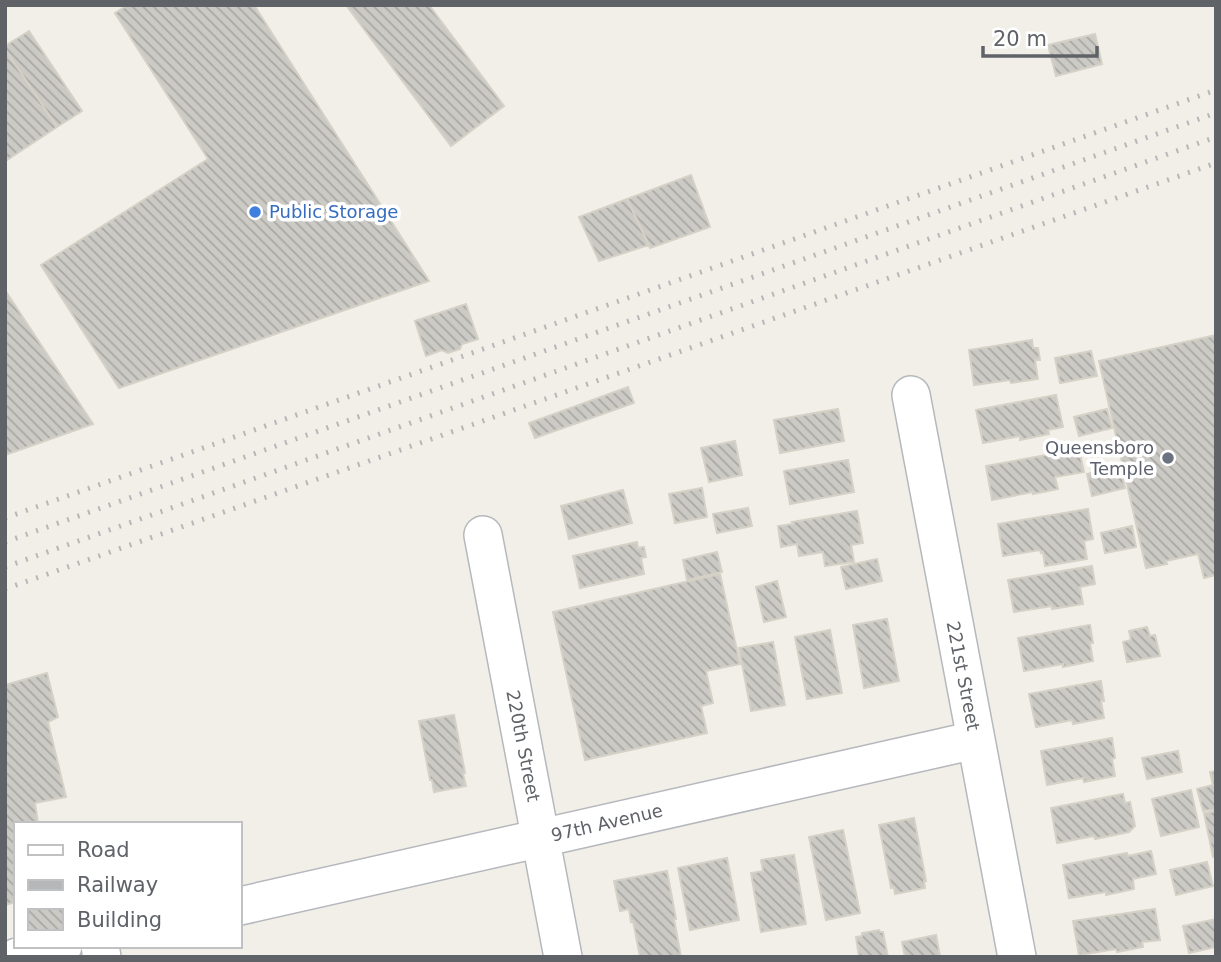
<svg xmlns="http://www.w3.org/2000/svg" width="1221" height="962" font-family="'DejaVu Sans',sans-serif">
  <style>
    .building { fill: url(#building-back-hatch); stroke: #d6d1c6; stroke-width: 2 }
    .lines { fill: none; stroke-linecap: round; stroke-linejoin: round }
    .minor-casing { stroke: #b5b8bc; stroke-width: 40 }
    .minor { stroke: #fff; stroke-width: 37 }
    .rail { stroke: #b6b7b8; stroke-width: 5; stroke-dasharray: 2 9; stroke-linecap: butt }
    .shop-dot { fill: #3f7fe0; stroke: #fff; stroke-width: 2.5 }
    .worship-dot { fill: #6b7280; stroke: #fff; stroke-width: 2.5 }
    .labels { text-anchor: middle; stroke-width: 7; stroke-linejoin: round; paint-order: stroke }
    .shop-label { font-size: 18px; fill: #366cbe; stroke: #fff; text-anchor: start }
    .worship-label { font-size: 18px; fill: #5b616d; stroke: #fff; text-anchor: end }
    .street-label { font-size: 18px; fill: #5f6368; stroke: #fff }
  </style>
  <defs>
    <pattern id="building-back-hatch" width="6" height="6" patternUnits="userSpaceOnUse" patternTransform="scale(1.75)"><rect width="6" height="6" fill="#cccac5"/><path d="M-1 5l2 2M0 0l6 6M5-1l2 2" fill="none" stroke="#a9a8a4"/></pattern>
  </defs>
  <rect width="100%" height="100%" fill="#f1efe8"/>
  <path class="building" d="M128 5H254L429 281 119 388 41 265 208 159 115 13Z
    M346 5H429L504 106 451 146Z
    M29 31 82 111 57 127 5 49V46Z
    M1095 34 1102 64 1056 76 1048 45Z
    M5 49 57 127 7 160 5 156Z
    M691 175 710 227 650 248 627 199Z
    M627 199 649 245 599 261 579 217Z
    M5 290 93 424 5 455Z
    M466 304 478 339 462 344 460 349 448 353 442 350 426 356 415 321Z
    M1216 335V575L1204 578 1198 554 1166 561 1167 564 1146 568 1099 361Z
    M1032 340 1033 348H1038L1040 360H1035L1038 379 1011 383 1010 380 974 385 969 350Z
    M1091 351 1097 376 1060 383 1055 358Z
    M628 387 634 403 535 438 529 423Z
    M1056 395 1063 427 1048 430 1049 434 1020 440V436L983 443 976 410Z
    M838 409 844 441 780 453 774 420Z
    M1107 409 1112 428 1079 436 1074 417Z
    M735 441 742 475 709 482 701 448Z
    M1079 449 1084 472 1055 477 1058 489 1033 494V492L992 500 986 466Z
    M848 460 854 492 790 504 784 471Z
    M1120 466 1125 488 1092 496 1087 474Z
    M702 488 707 517 675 523 669 494Z
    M623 490 632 523 569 539 561 506Z
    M748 508 752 526 717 533 713 514Z
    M1088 509 1093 539 1084 541 1087 559 1045 566 1043 552 1041 553 1040 550 1003 556 998 524Z
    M857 511 863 543 851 545 854 562 825 566 823 552 799 556 797 544 781 547 778 526 793 524 792 522Z
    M1132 526 1136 547 1105 553 1101 533Z
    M637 542 638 548 644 547 646 557 641 558 644 574 580 588 573 556Z
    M717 552 722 572 687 580 683 560Z
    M877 559 882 581 846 589 841 567Z
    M1092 566 1095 584 1080 587 1083 604 1052 609V606L1014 612 1008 580Z
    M720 574 740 664 706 671 713 703 701 706 707 733 585 760 553 612Z
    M777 581 786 617 764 622 756 587Z
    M887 619 899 681 864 688 853 625Z
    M1090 625 1093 643H1090L1093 661 1063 667V664L1024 671 1018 638Z
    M1147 627 1150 636 1155 635 1160 656 1127 662 1123 642 1131 640 1129 631Z
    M830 630 842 693 807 699 795 637Z
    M773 642 785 705 751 711 739 648Z
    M47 673 58 717 48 722 66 797 35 803 38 823 16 824V902L5 905V685Z
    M1101 681 1104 701H1101L1104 718 1073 724 1072 720 1036 727 1029 694Z
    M454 715 465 773 463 774 466 786 434 792 432 780H430L419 721Z
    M1112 738 1115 758 1112 759 1115 776 1084 782 1083 778 1047 785 1041 751Z
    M1178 751 1182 772 1147 779 1142 758Z
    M1216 771V809L1203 811 1197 789 1213 785 1210 772Z
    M1191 790 1199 827 1161 836 1152 799Z
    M1123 794 1125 803 1130 802 1135 826 1129 832 1095 839 1094 836 1057 843 1051 808Z
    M1216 811V857H1213L1204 813Z
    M914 818 926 881H924L925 888 895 894 894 887 891 888 879 825Z
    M843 830 860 913 826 920 809 837Z
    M1151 851 1156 874 1133 879 1134 889 1106 895V892L1069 898 1063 865 1127 853 1128 856Z
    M794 855 806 924 761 932 751 873 763 871 761 860Z
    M727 858 739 920 690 930 678 868Z
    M1207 862 1213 886 1176 895 1170 870Z
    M667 871 676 919H674L681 957H640L633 921 631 922 629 909 620 911 614 881Z
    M1155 909 1160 940 1142 942 1143 947 1117 952 1116 949 1079 955 1073 921Z
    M1216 919V947L1189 953 1183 926Z
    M879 930 880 932H883L888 957H859L856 937 862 936V933Z
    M936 935 940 956 905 957 902 942Z"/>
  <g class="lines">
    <defs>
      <path id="minor" d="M911 395 1017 957
        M483 535 563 957
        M240 906 975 740
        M100 946 102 957
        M17 957 63 946"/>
    </defs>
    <use href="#minor" class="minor-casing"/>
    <use href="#minor" class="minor"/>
    <path class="rail" d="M5 518 1216 90
      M5 542 1216 113
      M5 567 1216 137
      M5 589 1216 163"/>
  </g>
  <circle class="shop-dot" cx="255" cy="212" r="7"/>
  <circle class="worship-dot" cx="1168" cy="458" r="7"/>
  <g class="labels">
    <g class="shop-label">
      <text x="269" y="218">Public Storage</text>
    </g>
    <g class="worship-label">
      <text x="1154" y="454">Queensboro<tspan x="1154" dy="21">Temple</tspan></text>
    </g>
    <g class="street-label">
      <text transform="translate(963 676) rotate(79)" y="6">221st Street</text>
      <text transform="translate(523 746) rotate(79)" y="6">220th Street</text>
      <text transform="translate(607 823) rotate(-13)" y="6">97th Avenue</text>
    </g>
  </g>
  <rect width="1221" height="962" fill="none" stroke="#5f6368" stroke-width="14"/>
  <rect x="14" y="822" width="228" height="126" fill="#ffffff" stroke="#bfc1c3" stroke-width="2"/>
  <rect x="28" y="845" width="35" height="10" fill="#ffffff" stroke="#bfc1c3" stroke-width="2"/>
  <text x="77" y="857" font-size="21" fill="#5f6368">Road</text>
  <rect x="28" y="880" width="35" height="10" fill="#b6b7b8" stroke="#bfc1c3" stroke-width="2"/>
  <text x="77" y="892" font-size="21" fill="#5f6368">Railway</text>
  <rect x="28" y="909" width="35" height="21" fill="url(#building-back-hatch)" stroke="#bfc1c3" stroke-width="2"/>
  <text x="77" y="927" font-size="21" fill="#5f6368">Building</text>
  <path d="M983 46v10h114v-10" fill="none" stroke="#5f6368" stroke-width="3.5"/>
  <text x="993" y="46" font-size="21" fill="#5f6368" stroke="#ffffff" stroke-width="5" paint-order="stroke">20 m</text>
</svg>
